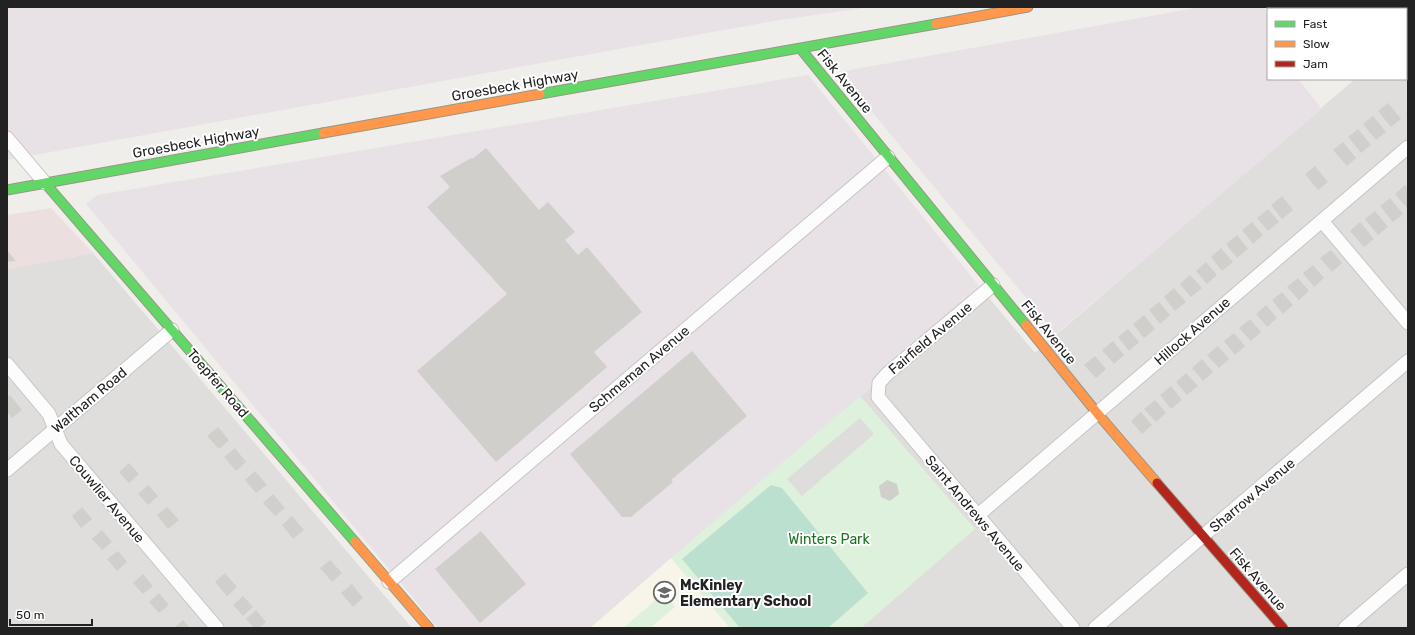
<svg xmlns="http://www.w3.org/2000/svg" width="1415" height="635" font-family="Rubik,sans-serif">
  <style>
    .residential { fill: #dfdedc }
    .commercial { fill: #ebe0df }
    .industrial { fill: #e8e1e5 }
    .education { fill: #f7f5e9 }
    .park { fill: #ddf1dc }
    .pitch { fill: #bce0d0 }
    .parking { fill: #dedddc }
    .building { fill: #d1cfcc }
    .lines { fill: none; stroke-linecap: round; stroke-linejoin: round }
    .street-casing { stroke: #c6c5c3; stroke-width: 15 }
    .fast-casing { stroke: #979785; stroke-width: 11 }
    .slow-casing { stroke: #979785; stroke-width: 11 }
    .jam-casing { stroke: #979785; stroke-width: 11 }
    .street { stroke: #fdfcfc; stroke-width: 13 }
    .fast { stroke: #63d668; stroke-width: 9 }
    .slow { stroke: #ff974d; stroke-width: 9 }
    .jam { stroke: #b3261e; stroke-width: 9 }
    .labels { text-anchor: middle; stroke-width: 4; stroke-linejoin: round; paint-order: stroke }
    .street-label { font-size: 14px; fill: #222; stroke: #fff }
    .park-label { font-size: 14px; fill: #1a7520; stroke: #fff }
    .poi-label { font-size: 14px; font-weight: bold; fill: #222; stroke: #fff; text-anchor: start }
  </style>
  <rect width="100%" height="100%" fill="#f0eeeb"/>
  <path class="residential" d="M1408 41V628H861L974 529 860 396 984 292 1035 353 1355 79H1406V42Z
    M93 253 412 628H7V269Z"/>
  <path class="commercial" d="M51 208 93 253 7 269V215Z"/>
  <path class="industrial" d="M7 7H871L773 21 7 160Z
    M1201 7H1265L1268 22V79H1298L1322 109 1056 334 839 72Z
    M808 75 984 292 590 628H438L86 204 97 195Z"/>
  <path class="education" d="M671 558 730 628H590Z"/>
  <path class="park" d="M860 396 975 529 861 628H730L671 558Z
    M664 593 675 607 650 628H623Z"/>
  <path class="pitch" d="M771 485 782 488 868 593 828 628H740L682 559Z"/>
  <path class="parking" d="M860 418 874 434 802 496 787 479Z"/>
  <path class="building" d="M1388 103 1401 119 1391 127 1378 111Z
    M1373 116 1386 132 1376 140 1363 124Z
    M1358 129 1371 145 1361 153 1348 137Z
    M1343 142 1356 158 1347 166 1333 150Z
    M486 148 539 210 548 202 575 232 565 240 578 255 587 247 642 312 594 352 607 367 496 462 417 371 507 294 427 207 450 187 440 176 471 158 472 159Z
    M1315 166 1328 182 1318 190 1305 174Z
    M1405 185 1408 189V209L1395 194Z
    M1282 196 1293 210 1282 219 1271 205Z
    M1390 198 1403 214 1393 222 1380 206Z
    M1268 209 1279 222 1268 231 1257 218Z
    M1375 211 1388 227 1378 235 1365 219Z
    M1252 222 1263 235 1253 244 1242 230Z
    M1360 222 1374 239 1364 247 1350 231Z
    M1237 235 1248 249 1237 258 1226 244Z
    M1221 248 1233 262 1222 271 1211 257Z
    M7 250 16 261 7 262Z
    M1331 250 1342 263 1332 272 1320 258Z
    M1206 262 1217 275 1207 284 1196 271Z
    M1313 265 1324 278 1314 287 1303 273Z
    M1190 275 1202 288 1191 297 1180 284Z
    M1298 278 1309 291 1299 300 1287 287Z
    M1174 288 1186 302 1175 311 1164 297Z
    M1282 292 1293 305 1283 314 1272 300Z
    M1159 302 1170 315 1160 324 1149 310Z
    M1266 305 1277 318 1267 327 1256 314Z
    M1144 315 1155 329 1144 338 1133 324Z
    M1250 319 1261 332 1251 341 1239 328Z
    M1128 329 1139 342 1129 351 1118 337Z
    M1234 333 1245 346 1235 355 1224 341Z
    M1113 341 1124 355 1114 364 1102 350Z
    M1218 346 1229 359 1219 368 1207 355Z
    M692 351 747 416 671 480 673 482 631 517H622L570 454Z
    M1095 356 1106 369 1096 378 1084 365Z
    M1202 359 1213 372 1203 381 1192 368Z
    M1186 373 1198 386 1187 395 1176 382Z
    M1171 386 1182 400 1171 409 1160 395Z
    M10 395 22 410 12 418 7 412V397Z
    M1155 400 1166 413 1156 422 1144 409Z
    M1141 412 1152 425 1142 434 1131 421Z
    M218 427 229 440 219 449 207 436Z
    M235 448 246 462 236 471 224 457Z
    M129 463 139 474 129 483 119 472Z
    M255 471 267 485 256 493 245 480Z
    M887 480 897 484 899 494 890 501 881 497 879 486Z
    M148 485 158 496 148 505 138 494Z
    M273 494 285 508 275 516 263 503Z
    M82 507 92 519 81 528 72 516Z
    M167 507 179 520 168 529 157 515Z
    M292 516 304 530 293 539 282 525Z
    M102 530 112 542 102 550 92 539Z
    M481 531 526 584 480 623 435 569Z
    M118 551 127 562 117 571 107 559Z
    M330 560 342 573 332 582 320 568Z
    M225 573 237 587 227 596 215 582Z
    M143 574 153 586 143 594 133 583Z
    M352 584 363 598 353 607 341 593Z
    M159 593 169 605 159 613 149 602Z
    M243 596 253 607 243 616 233 605Z
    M256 610 266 622 259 628H254L246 619Z
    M183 620 190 628H174Z"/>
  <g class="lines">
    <defs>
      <path id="street" d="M7 138 45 183
        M1322 221 1408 323
        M993 285 887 374 879 383 878 397 1073 628
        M7 364 49 414 61 444 217 628
        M7 470 172 330
        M977 516 1408 147
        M389 582 888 157
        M1095 628 1408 361
        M1345 628 1408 574"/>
      <path id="fast" d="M800 48 1026 325
        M540 94 936 24
        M45 183 355 542
        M7 190 323 133"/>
      <path id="slow" d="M936 24 1028 7
        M323 133 540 94
        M1026 325 1097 413 1157 483
        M355 542 429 628"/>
      <path id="jam" d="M1157 483 1283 628"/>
    </defs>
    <use href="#street" class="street-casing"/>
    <use href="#fast" class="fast-casing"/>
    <use href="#slow" class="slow-casing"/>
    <use href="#jam" class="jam-casing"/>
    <use href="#street" class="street"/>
    <use href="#fast" class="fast"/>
    <use href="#slow" class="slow"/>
    <use href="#jam" class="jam"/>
  </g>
  <defs>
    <symbol id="school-ring" viewBox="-11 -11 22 22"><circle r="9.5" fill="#fff" stroke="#6a6968" stroke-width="1.5"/><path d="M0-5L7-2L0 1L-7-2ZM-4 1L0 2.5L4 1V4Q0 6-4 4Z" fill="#6a6968"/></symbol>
  </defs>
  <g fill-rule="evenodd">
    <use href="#school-ring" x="652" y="580" width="25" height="25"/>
  </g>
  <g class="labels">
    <g class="street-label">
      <text transform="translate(845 81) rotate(51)" y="5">Fisk Avenue</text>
      <text transform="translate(515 85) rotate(-10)" y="5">Groesbeck Highway</text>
      <text transform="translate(196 142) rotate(-10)" y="5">Groesbeck Highway</text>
      <text transform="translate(1192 331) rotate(-41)" y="5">Hillock Avenue</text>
      <text transform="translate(1049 332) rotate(51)" y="5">Fisk Avenue</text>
      <text transform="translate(930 338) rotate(-40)" y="5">Fairfield Avenue</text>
      <text transform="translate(639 369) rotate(-40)" y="5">Schmeman Avenue</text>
      <text transform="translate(218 383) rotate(49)" y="5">Toepfer Road</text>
      <text transform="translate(89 400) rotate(-40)" y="5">Waltham Road</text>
      <text transform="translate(1252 495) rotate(-40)" y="5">Sharrow Avenue</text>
      <text transform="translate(107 499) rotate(50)" y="5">Couwlier Avenue</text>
      <text transform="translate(975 513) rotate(50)" y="5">Saint Andrews Avenue</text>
      <text transform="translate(1258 579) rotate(49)" y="5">Fisk Avenue</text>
    </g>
    <g class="park-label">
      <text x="829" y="544">Winters Park</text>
    </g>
    <g class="poi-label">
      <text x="680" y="590">McKinley<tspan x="680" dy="16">Elementary School</tspan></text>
    </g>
  </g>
  <rect width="1415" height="635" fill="none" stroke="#222222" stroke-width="16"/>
  <rect x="1267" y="8" width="140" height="72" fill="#ffffff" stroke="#a7a7a7"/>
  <rect x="1275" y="21" width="20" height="6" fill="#63d668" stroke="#a7a7a7"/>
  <text x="1303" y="28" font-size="12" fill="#222222">Fast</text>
  <rect x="1275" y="41" width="20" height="6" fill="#ff974d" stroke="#a7a7a7"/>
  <text x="1303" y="48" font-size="12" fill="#222222">Slow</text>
  <rect x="1275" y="61" width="20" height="6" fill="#b3261e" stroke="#a7a7a7"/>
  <text x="1303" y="68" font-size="12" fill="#222222">Jam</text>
  <path d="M10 619v6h82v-6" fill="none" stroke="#222222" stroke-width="2"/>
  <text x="16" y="619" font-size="12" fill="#222222" stroke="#ffffff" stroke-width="3" paint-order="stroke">50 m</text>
</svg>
